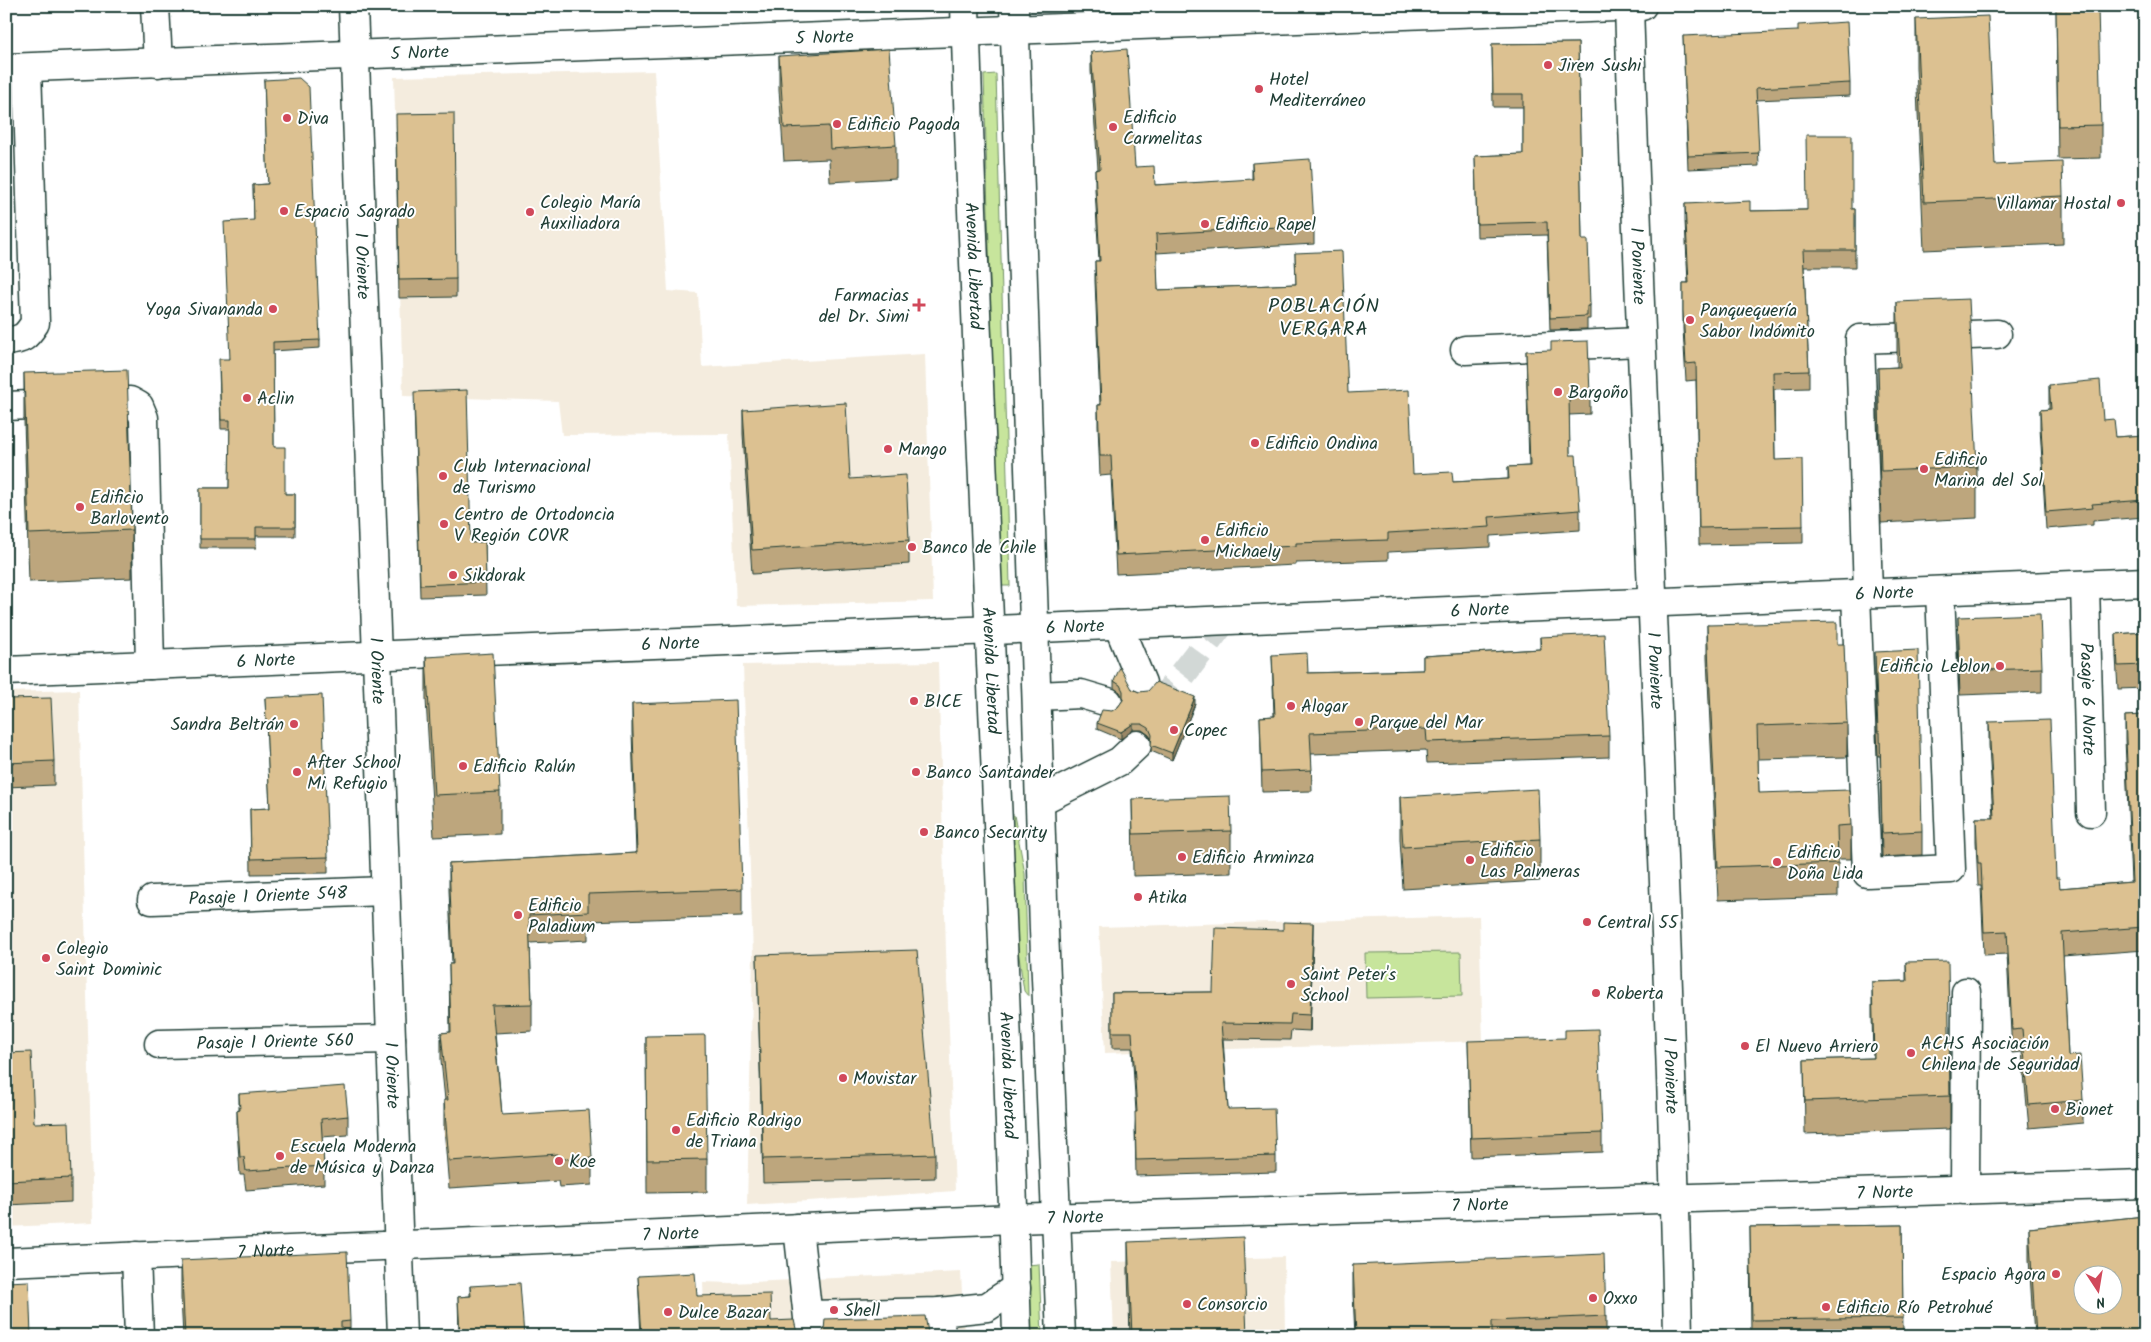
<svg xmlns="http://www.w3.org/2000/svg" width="2151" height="1342" font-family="Kalam,sans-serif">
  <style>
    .built { fill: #f4ecde }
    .green { fill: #c7e59c; stroke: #739168 }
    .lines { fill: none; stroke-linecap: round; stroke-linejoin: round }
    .minor-tunnel { stroke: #d2d8d6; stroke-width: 28; stroke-dasharray: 28 14; stroke-linecap: butt }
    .minor-casing { stroke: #1f3d34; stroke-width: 31 }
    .major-casing { stroke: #1f3d34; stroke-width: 31 }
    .minor { stroke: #fff; stroke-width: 28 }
    .major { stroke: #fff; stroke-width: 28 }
    .wall { fill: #bda67d; stroke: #1f3d34 }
    .shaded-wall { fill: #9a8766; stroke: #1f3d34 }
    .building { fill: #dcc191; stroke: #1f3d34; fill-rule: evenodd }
    .poi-dot { fill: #d1495b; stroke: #fff; stroke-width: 2 }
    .labels { text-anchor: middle; stroke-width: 4; stroke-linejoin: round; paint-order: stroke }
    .street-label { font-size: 18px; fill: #1f3d34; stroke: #fff }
    .poi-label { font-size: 18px; fill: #1f3d34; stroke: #fff; text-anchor: start }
    .quarter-label { font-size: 20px; letter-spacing: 1px; fill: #1f3d34; stroke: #fff }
  </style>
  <rect width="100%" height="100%" fill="#fff"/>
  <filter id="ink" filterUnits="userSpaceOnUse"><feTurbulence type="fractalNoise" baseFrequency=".02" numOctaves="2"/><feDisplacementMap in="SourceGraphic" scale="10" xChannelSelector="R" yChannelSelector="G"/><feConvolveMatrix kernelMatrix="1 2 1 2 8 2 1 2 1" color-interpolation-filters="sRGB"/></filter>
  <g filter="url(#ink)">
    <path class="built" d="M654 71 668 291 698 293 702 367 925 354 933 601 736 606 729 434 562 435 558 401 403 396 394 77Z
      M938 662 946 951 955 1191 747 1205 753 956 743 665Z
      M79 690 93 1223 6 1227V692Z
      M1479 916 1483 1041 1105 1053 1099 927Z
      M1284 1257 1285 1336H1114L1111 1262Z
      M961 1272 964 1336H705L703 1282 731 1283Z"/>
    <path class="green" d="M996 74 1010 586H999L984 75Z
      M1010 815H1014L1025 874 1028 996 1024 991 1014 922Z
      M1461 952 1462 996 1366 998 1365 953Z
      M1039 1264 1042 1336H1030L1027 1265Z"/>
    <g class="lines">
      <path class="minor-tunnel" d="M1137 745 1168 693 1224 620"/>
      <defs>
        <g id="minor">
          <path d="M155 6 158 63"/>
          <path id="s1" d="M353 6 402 1336"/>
          <path id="s2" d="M1629 6C1643 449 1669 892 1678 1336"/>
          <path id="s3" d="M6 68 1642 6"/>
          <path d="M6 341C23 340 26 337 35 323L27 68"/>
          <path d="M1465 350 1640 342"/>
          <path d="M6 406 130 401 139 406 144 418 150 665"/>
          <path id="s4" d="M2085 585 2091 812"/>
          <path d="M1868 593 1860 339 1997 334"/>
          <path d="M1856 594 1867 873 1951 869 1940 591"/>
          <path d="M1118 625 1142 683"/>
          <path id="s5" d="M6 671 2145 582"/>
          <path d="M1037 696 1081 694 1108 702"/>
          <path d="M1040 801 1120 761 1137 745"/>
          <path id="s6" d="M152 900 385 891"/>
          <path id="s7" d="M159 1044 391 1039"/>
          <path d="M1965 1190 1966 992"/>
          <path d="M798 1228 810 1336"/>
          <path d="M136 1256 139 1336"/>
          <path id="s8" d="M6 1262 1013 1219 2145 1184"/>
          <path d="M939 1312 941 1336"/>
          <path d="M809 1315 939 1312 987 1307 1016 1288"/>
        </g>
        <g id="major">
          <path id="s9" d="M965 6C978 450 1005 892 1017 1336"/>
          <path d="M1014 6 1044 930 1061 1336"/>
        </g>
      </defs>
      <use href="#minor" class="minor-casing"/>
      <use href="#major" class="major-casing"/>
      <use href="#minor" class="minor"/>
      <use href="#major" class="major"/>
    </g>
    <path class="wall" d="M2056 9 2101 125V158L2058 159Z
      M1916 19 1995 165 2063 196V244L1924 250 1916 67Z
      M1683 36 1850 83V96L1756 100 1759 166 1688 169Z
      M1578 43 1582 240 1590 306V319H1587V329L1550 330 1547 235 1477 237 1475 156 1523 154V107H1493L1492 44Z
      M1091 52 1135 167 1155 185 1252 180V163L1314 225V244L1156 253 1158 290 1296 284 1295 253 1348 393 1413 474 1453 482 1508 479V467L1529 466 1526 351 1590 395V414L1569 415 1570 455 1580 510V530L1490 536V547L1388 552V560L1296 563V565L1116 574 1111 475 1100 476 1098 425V405H1100L1095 281V261H1099L1095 189V170L1098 169 1091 71Z
      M779 56 896 145V178L830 182 829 159 784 161 779 89Z
      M264 80 320 340V348L273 351 274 447 285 494H295V536H256V548H200V488H229L230 429H221L219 368 230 359 254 220 253 185 268 184Z
      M396 132 456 279V297L399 298Z
      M1685 204 1750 211 1855 209V267H1804L1809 371V388L1774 389 1775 460 1803 526V543L1699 545 1696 380 1686 381 1683 329V283H1688L1685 221Z
      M6 211 8 272V305H6Z
      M1897 302 1977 467V518L1881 523 1878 419V368L1897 367Z
      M24 373 132 530V578L29 582 24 421Z
      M2049 385 2103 420 2116 437 2145 435V517L2093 521V525L2046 529 2040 427V410L2049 409Z
      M414 405 471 543 485 542 486 595 420 597Z
      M743 410 850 479 909 540V564L752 574 743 434Z
      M1958 617 2042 668V692L1960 695 1958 641Z
      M1707 625 1837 644 1847 723V757L1758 759 1759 793 1851 825V859H1838V896L1718 900 1707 658Z
      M2145 632V688L2118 689 2116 657V634Z
      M1540 637 1609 736V757L1427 763 1426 750 1311 754 1312 791 1262 792 1260 717 1274 716 1272 655 1308 673 1423 670V656L1540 649Z
      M1875 652 1922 831V855L1882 857 1880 756H1878L1875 676Z
      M426 657 500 792V834L434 837 426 699Z
      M1114 681 1139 692 1195 704 1172 760 1151 751 1152 740 1149 735 1142 730H1133L1121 739 1097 729V723L1112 711 1118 707 1123 700V698L1120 692 1114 688Z
      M265 698 328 857V873L251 874 250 809 270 808Z
      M6 699 54 761V785L6 787Z
      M632 704 742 889V916L588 921V940L530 943 532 1004V1031L495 1033 502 1115 592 1158V1185L559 1187 558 1181 449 1188 444 1127V1100H445L441 1060V1033L450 1032 449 964H452L449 890V863L636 853 632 732Z
      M2145 715V950L2063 956 2068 1056 2083 1100V1123L2029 1128 2022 1052 2012 1053 2007 954 1984 955 1981 886H1978L1976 841V818H1993L1989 745V722L2056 878 2060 888 2131 882 2125 739V716Z
      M1400 797 1540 839V881L1403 889 1400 839Z
      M1132 799 1231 831V873L1133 876Z
      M1313 939 1310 1031 1291 1030 1290 1040 1223 1039 1228 1109 1276 1156V1172L1136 1176 1135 1128 1136 1112 1132 1048H1112V993L1213 992Z
      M757 955 935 1154V1178L763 1183Z
      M1906 962 1950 1096V1129L1805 1134 1804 1060 1873 1058 1872 1015V982L1906 981Z
      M2143 971H2145V1048L2143 1013Z
      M646 1036 707 1159V1192L647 1193Z
      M1468 1041 1602 1133V1152L1471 1157Z
      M6 1053 34 1123 71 1178V1202L6 1205Z
      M239 1094 348 1116V1135L322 1137 324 1166V1184L246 1190 244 1175H240L237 1129V1111L239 1110Z
      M2145 1216V1336H2034L2029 1259V1228Z
      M1902 1225 1903 1336H1751L1750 1227Z
      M1128 1242 1247 1336H1130L1128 1272Z
      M181 1260 350 1321V1336H183L181 1298Z
      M1353 1265 1606 1316V1336H1355L1353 1294Z
      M638 1276 771 1321 797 1333 801 1336H641Z
      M470 1286 524 1336H459L458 1297 470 1296Z"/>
    <path class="shaded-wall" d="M1195 697V704L1172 760V753Z
      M1133 724V730L1121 739V732Z
      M1313 923V939L1310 1031V1015Z"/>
    <path class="building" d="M2098 8 2101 125 2058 126 2056 9Z
      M1988 16 1995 165 2062 162 2063 196 1924 202 1916 19Z
      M1847 22 1850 83 1756 88 1759 153 1688 156 1683 36 1798 31V25Z
      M1578 43 1582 240H1588L1590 306H1587V316L1550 318 1547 222 1477 224 1475 156 1523 154V94H1493L1492 44Z
      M889 49 896 145 830 149 829 126 784 128 779 56Z
      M1127 49 1135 167 1154 166 1155 185 1253 179 1252 163 1310 159 1314 225 1156 234 1158 290 1296 284 1295 253 1342 251 1348 393 1409 390 1413 474 1452 472 1453 482 1509 479 1508 467 1530 466 1526 351 1551 350V342L1588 341 1590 395 1569 396 1570 455H1576L1580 510 1489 517 1490 527 1388 533V540L1296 543V546L1116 555 1111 456H1100L1098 405H1101L1095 261H1100L1095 170 1100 169 1091 52Z
      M299 78 309 87 320 340 273 342 274 447H285V494H295V527H256V539H200V488H229L230 420H221L219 359H230L224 222 254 220 253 185 268 184 264 80Z
      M454 113 456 279 399 280 396 114Z
      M1806 135H1852V209H1855V250H1803L1809 371 1773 372 1775 460 1802 459 1803 526 1699 528 1696 363 1686 364 1683 311V283H1689L1685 204 1750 201V211L1807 210Z
      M6 211 8 272H6Z
      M1969 299 1977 467 1881 471 1878 368 1900 367 1897 302Z
      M127 370 132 530 29 534 24 373Z
      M2100 380 2103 420 2114 419 2116 437 2145 435V500L2092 504 2093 508 2046 512 2040 410 2051 409 2049 385Z
      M467 390 471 543 485 542 486 582 420 585 414 392Z
      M846 403 850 479 906 475 909 540 752 550 743 410Z
      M2040 614 2042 668 1960 671 1958 617Z
      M1837 622V644H1844L1847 723 1757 726 1759 793 1849 790 1851 825 1837 826 1838 863 1718 867 1707 625Z
      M2145 632V665L2118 666 2116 634Z
      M1604 634 1609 736 1427 742 1426 729 1310 733 1312 770 1262 772 1260 717 1275 716 1272 655 1307 653 1308 673 1423 670V656L1541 649 1540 637Z
      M1918 650 1922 831 1882 833 1880 732H1878L1875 652Z
      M493 653 500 792 434 795 426 657Z
      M1120 667 1132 689 1139 692 1148 691 1156 682 1195 697 1172 753 1151 745 1152 735 1149 728 1142 724H1133L1121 732 1097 723 1102 710 1112 711 1118 707 1123 700V691L1120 685 1114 681Z
      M322 695 328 857 251 859 250 809 270 808 265 698Z
      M51 698 54 761 6 763V699Z
      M736 700 742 889 588 894V912L529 915 532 1004 492 1005 502 1115 589 1110 592 1158 559 1159 558 1154 449 1161 444 1100H448L441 1033 451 1032 449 964H453L449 863 637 853 632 704Z
      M2145 715V927L2062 933 2068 1056 2080 1055 2083 1100 2029 1105 2022 1029 2012 1030 2007 931 1984 932 1981 863H1978L1976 818H1994L1989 722 2050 720 2056 878H2059L2060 888 2132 882 2125 716Z
      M1538 789 1540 839 1403 847 1400 797Z
      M1230 796 1231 831 1133 834 1132 799Z
      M1283 922 1313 923 1310 1015 1291 1014 1290 1024 1221 1023 1228 1109 1274 1108 1276 1156 1136 1160 1135 1112H1137L1132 1032H1112V993L1213 992 1215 928 1283 930Z
      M917 950 935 1154 763 1159 757 955Z
      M1948 961 1950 1096 1805 1101 1804 1060 1874 1058 1872 982 1907 981 1906 962Z
      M2143 971H2145V1006Z
      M1598 1029 1602 1133 1471 1138 1468 1041 1565 1038V1030Z
      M705 1035 707 1159 647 1160 646 1036Z
      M31 1052 34 1123 69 1122 71 1178 6 1181V1053Z
      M345 1086 348 1116 321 1119 324 1166 246 1171 244 1157H240L237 1111 240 1110 239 1094Z
      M2145 1216V1335L2036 1336 2029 1228ZM2084 1274H2114V1304H2084Z
      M1902 1225 1903 1318 1752 1320 1750 1227Z
      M1243 1237 1247 1336H1132L1128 1242Z
      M347 1252 350 1321 341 1322V1336H185L181 1260Z
      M1604 1254 1606 1316 1492 1321V1336H1356L1353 1265Z
      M695 1273 697 1296 770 1294 771 1321 794 1320 797 1333 801 1336H642L638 1276Z
      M29 1281 31 1336H6V1282Z
      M520 1283 524 1336H460L458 1297 471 1296 470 1286Z
      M925 1316 928 1332 932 1336H820L824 1330 825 1319Z
      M955 1331V1336H951Z"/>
  </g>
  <g class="poi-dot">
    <circle cx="1548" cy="65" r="5"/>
    <circle cx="1259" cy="89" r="5"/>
    <circle cx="287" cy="118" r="5"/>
    <circle cx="837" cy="124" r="5"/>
    <circle cx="1113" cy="127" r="5"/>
    <circle cx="2121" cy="203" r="5"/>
    <circle cx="284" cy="211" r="5"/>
    <circle cx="530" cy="212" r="5"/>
    <circle cx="1205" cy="224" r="5"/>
    <path d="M916.5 297.5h5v5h5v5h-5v5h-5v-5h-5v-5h5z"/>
    <circle cx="273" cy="309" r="5"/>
    <circle cx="1690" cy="320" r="5"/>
    <circle cx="1558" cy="392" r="5"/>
    <circle cx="247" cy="398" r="5"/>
    <circle cx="1255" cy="443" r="5"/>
    <circle cx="888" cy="449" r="5"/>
    <circle cx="1924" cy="469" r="5"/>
    <circle cx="443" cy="476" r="5"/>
    <circle cx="80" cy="507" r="5"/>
    <circle cx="444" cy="524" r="5"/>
    <circle cx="1205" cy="540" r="5"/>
    <circle cx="912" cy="547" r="5"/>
    <circle cx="453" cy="575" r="5"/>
    <circle cx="2000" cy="666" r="5"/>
    <circle cx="914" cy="701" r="5"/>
    <circle cx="1291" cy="706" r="5"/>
    <circle cx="1359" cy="722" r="5"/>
    <circle cx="294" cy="724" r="5"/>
    <circle cx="1174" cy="730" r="5"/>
    <circle cx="463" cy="766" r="5"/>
    <circle cx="297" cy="772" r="5"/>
    <circle cx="916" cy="772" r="5"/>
    <circle cx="924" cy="832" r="5"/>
    <circle cx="1182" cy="857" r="5"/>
    <circle cx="1470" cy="860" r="5"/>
    <circle cx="1777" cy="862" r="5"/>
    <circle cx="1138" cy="897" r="5"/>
    <circle cx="518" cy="915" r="5"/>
    <circle cx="1587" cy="922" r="5"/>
    <circle cx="46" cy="958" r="5"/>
    <circle cx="1291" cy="984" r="5"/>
    <circle cx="1596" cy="993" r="5"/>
    <circle cx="1745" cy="1046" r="5"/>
    <circle cx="1911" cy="1053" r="5"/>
    <circle cx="843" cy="1078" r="5"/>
    <circle cx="2055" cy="1109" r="5"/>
    <circle cx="676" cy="1130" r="5"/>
    <circle cx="280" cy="1156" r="5"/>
    <circle cx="559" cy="1161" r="5"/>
    <circle cx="2056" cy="1274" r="5"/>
    <circle cx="1593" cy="1298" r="5"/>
    <circle cx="1187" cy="1304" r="5"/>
    <circle cx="1826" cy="1307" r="5"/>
    <circle cx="834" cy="1310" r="5"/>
    <circle cx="668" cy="1312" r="5"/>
  </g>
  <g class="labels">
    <g class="street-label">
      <text dy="6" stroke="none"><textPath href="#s3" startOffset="819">5 Norte</textPath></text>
      <text dy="6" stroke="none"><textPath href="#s3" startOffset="414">5 Norte</textPath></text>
      <text dy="6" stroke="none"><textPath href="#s1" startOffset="260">1 Oriente</textPath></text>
      <text dy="6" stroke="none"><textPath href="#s9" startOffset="260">Avenida Libertad</textPath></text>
      <text dy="6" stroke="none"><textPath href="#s2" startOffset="260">1 Poniente</textPath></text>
      <text dy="6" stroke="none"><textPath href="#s5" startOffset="1880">6 Norte</textPath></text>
      <text dy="6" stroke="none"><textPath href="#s5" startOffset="1475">6 Norte</textPath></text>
      <text dy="6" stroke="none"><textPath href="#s5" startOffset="1070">6 Norte</textPath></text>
      <text dy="6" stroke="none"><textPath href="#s5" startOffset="665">6 Norte</textPath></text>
      <text dy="6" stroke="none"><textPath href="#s5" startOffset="260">6 Norte</textPath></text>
      <text dy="6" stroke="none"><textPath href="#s1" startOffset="665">1 Oriente</textPath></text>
      <text dy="6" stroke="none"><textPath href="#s9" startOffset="665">Avenida Libertad</textPath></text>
      <text dy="6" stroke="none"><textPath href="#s2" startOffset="665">1 Poniente</textPath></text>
      <text dy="6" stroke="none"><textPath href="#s4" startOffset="114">Pasaje 6 Norte</textPath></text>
      <text dy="6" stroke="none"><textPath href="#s6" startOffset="116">Pasaje 1 Oriente 548</textPath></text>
      <text dy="6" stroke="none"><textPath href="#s7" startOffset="116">Pasaje 1 Oriente 560</textPath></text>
      <text dy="6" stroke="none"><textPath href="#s1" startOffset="1070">1 Oriente</textPath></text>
      <text dy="6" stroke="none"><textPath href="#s9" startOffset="1070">Avenida Libertad</textPath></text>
      <text dy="6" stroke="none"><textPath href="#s2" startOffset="1070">1 Poniente</textPath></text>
      <text dy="6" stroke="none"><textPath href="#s8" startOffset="1880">7 Norte</textPath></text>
      <text dy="6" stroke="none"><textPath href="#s8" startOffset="1475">7 Norte</textPath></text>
      <text dy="6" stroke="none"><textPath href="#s8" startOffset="1070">7 Norte</textPath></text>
      <text dy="6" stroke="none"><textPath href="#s8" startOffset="665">7 Norte</textPath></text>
      <text dy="6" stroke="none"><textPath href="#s8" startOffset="260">7 Norte</textPath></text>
    </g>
    <g class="poi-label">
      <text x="1558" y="71">Jiren Sushi</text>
      <text x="1269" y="85">Hotel<tspan x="1269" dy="21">Mediterráneo</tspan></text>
      <text x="1123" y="123">Edificio<tspan x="1123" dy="21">Carmelitas</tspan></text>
      <text x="297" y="124">Diva</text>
      <text x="847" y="130">Edificio Pagoda</text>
      <text x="540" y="208">Colegio María<tspan x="540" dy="21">Auxiliadora</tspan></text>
      <text x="2111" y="209" text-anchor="end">Villamar Hostal</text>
      <text x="294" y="217">Espacio Sagrado</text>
      <text x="1215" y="230">Edificio Rapel</text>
      <text x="909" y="301" text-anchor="end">Farmacias<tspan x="909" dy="21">del Dr. Simi</tspan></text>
      <text x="263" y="315" text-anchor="end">Yoga Sivananda</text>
      <text x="1700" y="316">Panquequería<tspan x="1700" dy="21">Sabor Indómito</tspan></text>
      <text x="1568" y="398">Bargoño</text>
      <text x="257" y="404">Aclin</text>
      <text x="1265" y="449">Edificio Ondina</text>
      <text x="898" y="455">Mango</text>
      <text x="1934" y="465">Edificio<tspan x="1934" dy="21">Marina del Sol</tspan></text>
      <text x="453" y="472">Club Internacional<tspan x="453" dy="21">de Turismo</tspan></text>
      <text x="90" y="503">Edificio<tspan x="90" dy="21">Barlovento</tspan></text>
      <text x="454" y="520">Centro de Ortodoncia<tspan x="454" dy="21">V Región COVR</tspan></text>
      <text x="1215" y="536">Edificio<tspan x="1215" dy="21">Michaely</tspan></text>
      <text x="922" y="553">Banco de Chile</text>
      <text x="463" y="581">Sikdorak</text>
      <text x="1990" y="672" text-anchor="end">Edificio Leblon</text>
      <text x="924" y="707">BICE</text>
      <text x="1301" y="712">Alogar</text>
      <text x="1369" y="728">Parque del Mar</text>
      <text x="284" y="730" text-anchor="end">Sandra Beltrán</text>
      <text x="1184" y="736">Copec</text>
      <text x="307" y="768">After School<tspan x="307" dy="21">Mi Refugio</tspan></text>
      <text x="473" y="772">Edificio Ralún</text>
      <text x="926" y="778">Banco Santander</text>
      <text x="934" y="838">Banco Security</text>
      <text x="1480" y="856">Edificio<tspan x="1480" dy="21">Las Palmeras</tspan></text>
      <text x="1787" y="858">Edificio<tspan x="1787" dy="21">Doña Lida</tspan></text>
      <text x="1192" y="863">Edificio Arminza</text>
      <text x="1148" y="903">Atika</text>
      <text x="528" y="911">Edificio<tspan x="528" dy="21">Paladium</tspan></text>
      <text x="1597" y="928">Central 55</text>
      <text x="56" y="954">Colegio<tspan x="56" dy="21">Saint Dominic</tspan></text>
      <text x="1301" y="980">Saint Peter's<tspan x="1301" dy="21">School</tspan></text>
      <text x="1606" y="999">Roberta</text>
      <text x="1921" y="1049">ACHS Asociación<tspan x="1921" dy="21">Chilena de Seguridad</tspan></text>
      <text x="1755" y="1052">El Nuevo Arriero</text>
      <text x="853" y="1084">Movistar</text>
      <text x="2065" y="1115">Bionet</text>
      <text x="686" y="1126">Edificio Rodrigo<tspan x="686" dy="21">de Triana</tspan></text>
      <text x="290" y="1152">Escuela Moderna<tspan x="290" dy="21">de Música y Danza</tspan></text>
      <text x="569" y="1167">Koe</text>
      <text x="2046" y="1280" text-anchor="end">Espacio Agora</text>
      <text x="1603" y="1304">Oxxo</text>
      <text x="1197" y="1310">Consorcio</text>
      <text x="1836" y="1313">Edificio Río Petrohué</text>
      <text x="844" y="1316">Shell</text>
      <text x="678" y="1318">Dulce Bazar</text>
    </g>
    <g class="quarter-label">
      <text x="1324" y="312">POBLACIÓN<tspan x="1324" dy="23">VERGARA</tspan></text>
    </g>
  </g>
  <rect width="2151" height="1342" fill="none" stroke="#fff" stroke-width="25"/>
  <rect x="12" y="12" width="2126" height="1317" fill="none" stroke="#1f3d34" stroke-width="2" filter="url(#ink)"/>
  <g transform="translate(2098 1290) rotate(168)"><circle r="24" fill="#ffffff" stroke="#a5b1ae"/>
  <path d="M0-4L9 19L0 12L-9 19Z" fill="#d1495b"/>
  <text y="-8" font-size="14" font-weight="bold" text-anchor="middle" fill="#1f3d34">N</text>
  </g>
</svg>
